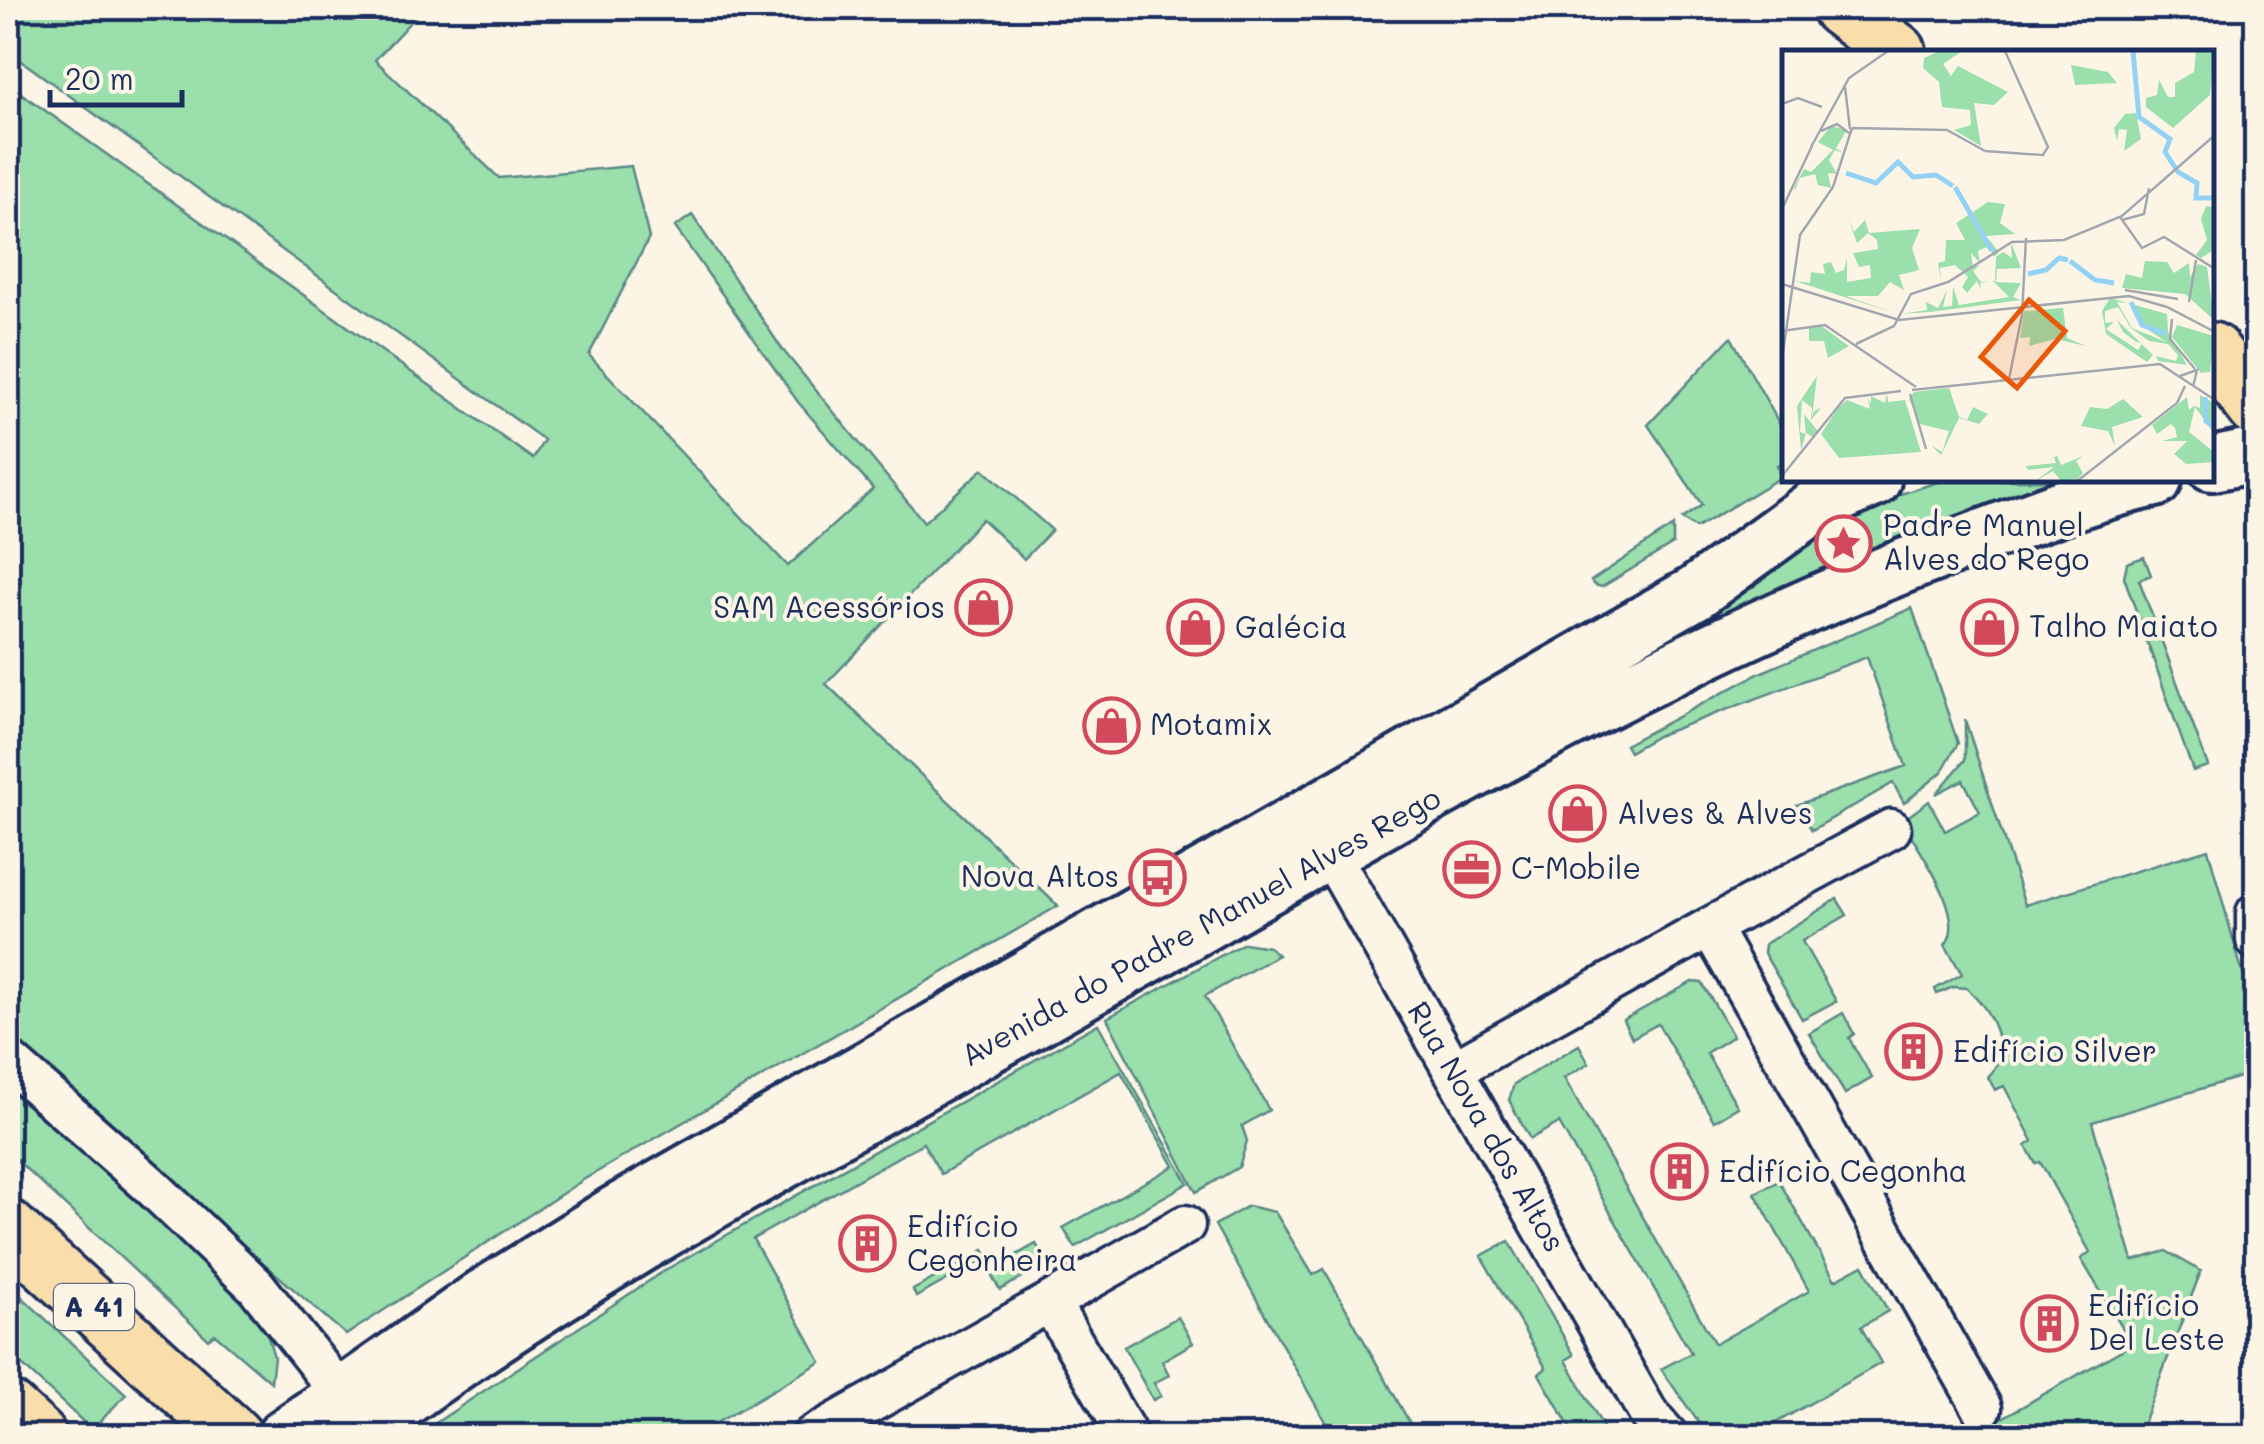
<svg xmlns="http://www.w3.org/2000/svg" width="2264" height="1444" font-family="Mali,sans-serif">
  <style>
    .green { fill: #9adfac; stroke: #5a8785; stroke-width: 2.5 }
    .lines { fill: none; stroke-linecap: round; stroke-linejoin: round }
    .minor-casing { stroke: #1b2f5e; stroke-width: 45 }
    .secondary-casing { stroke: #1b2f5e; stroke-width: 60 }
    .primary-casing { stroke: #1b2f5e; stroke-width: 62 }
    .motorway-casing { stroke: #1b2f5e; stroke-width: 62 }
    .minor { stroke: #fcf5e5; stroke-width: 38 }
    .secondary { stroke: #fcf5e5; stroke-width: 52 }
    .primary { stroke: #f9deab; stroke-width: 55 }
    .motorway { stroke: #f9deab; stroke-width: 55 }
    .labels { text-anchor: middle; stroke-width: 8; stroke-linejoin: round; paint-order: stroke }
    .shield { fill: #fcf5e5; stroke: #5e6a86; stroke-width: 2.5 }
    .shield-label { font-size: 28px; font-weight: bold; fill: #1b2f5e }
    .poi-label { font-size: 30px; fill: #1b2f5e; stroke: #fcf5e5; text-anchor: start }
    .street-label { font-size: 30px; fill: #1b2f5e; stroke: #fcf5e5 }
    .inset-river { fill: none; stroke: #93d2f5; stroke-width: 5 }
    .inset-road { fill: none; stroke: #a2a6af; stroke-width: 2.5 }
    .view { fill: #e8590c; fill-opacity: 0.15; stroke: #e8590c; stroke-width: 5 }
    .inset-edge { fill: none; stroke: #1b2f5e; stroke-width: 5 }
  </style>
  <rect width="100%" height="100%" fill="#fcf5e5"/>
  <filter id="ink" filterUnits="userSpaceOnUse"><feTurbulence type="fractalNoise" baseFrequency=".01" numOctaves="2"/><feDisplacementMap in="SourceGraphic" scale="20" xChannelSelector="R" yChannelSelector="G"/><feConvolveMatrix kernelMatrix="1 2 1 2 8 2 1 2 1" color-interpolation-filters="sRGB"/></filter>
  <g filter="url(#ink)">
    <path class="green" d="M8 8H423L375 60 499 178 631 166 649 238 589 355 788 566 873 489 798 402 675 227 692 215 782 349 924 522 983 469 1052 530 1024 559 982 519 826 684 1058 906 583 1180 346 1335 8 1040V84L533 459 544 440 8 51Z
      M1731 337 1784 432V462L1777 466 1781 477 1696 528 1682 519 1702 505 1648 425Z
      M1944 480H2052L1682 633 1421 780 1795 545 1882 500Z
      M1673 526V544L1602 587 1594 585 1591 581Z
      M2144 557 2151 575 2139 580 2208 766 2193 771 2124 577 2127 563Z
      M1912 608 1958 743 1941 773 1904 803 1893 783 1812 830 1797 805 1906 766 1867 657 1659 735 1629 752 1625 745 1760 673Z
      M1965 720 2025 905 2208 849 2256 1021V1072L2092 1122 2133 1261 2166 1251 2201 1271 2138 1436H2000L1997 1421 2132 1344 2081 1259 2090 1252 2040 1162 2036 1164 2026 1146 2033 1141 2004 1086 1995 1090 1988 1077C2013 1052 1990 1006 1966 988L1953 987 1937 994 1935 989 1962 974 1945 945C1969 917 1918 849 1902 821L1929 801 1945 831 1980 812 1963 780 1936 794 1965 760Z
      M1837 899 1847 915 1802 941 1836 1001 1802 1019 1764 953 1765 944Z
      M1244 943 1269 947 1278 955 1205 996 1269 1110 1242 1126 1247 1141 1239 1167 1196 1192 1107 1018Z
      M1692 982 1702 983 1733 1036 1706 1053 1738 1107 1714 1121 1658 1024 1632 1038 1623 1020Z
      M1843 1013 1854 1034 1849 1038 1872 1078 1845 1094 1809 1033Z
      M1098 1024 1188 1183 1075 1247 1063 1228 1174 1166 1121 1072 941 1174 923 1143 753 1239 821 1362 694 1436H416L667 1269Z
      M1579 1045 1589 1063 1564 1078 1715 1344 1809 1291 1755 1193 1779 1181 1835 1280 1863 1265 1888 1311 1861 1327 1881 1363 1767 1428 1771 1436H1711L1703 1429 1661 1369 1691 1353 1559 1123 1530 1139 1509 1100 1514 1084Z
      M8 1080 151 1202 262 1317 274 1357 271 1382 215 1334 208 1339 8 1152Z
      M1248 1206 1275 1212 1313 1275 1324 1269 1417 1436H1333L1215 1225Z
      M1509 1241 1574 1355 1566 1360 1608 1436H1575L1539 1374 1546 1368 1481 1256Z
      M1036 1244 1047 1263 1000 1290 983 1260 916 1297 913 1290 984 1250 995 1267Z
      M8 1284 126 1394 92 1430 8 1352Z
      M1178 1317 1193 1343 1162 1361 1169 1375 1154 1383 1161 1396 1153 1400 1124 1347Z"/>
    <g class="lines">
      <defs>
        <path id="minor" d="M1317 831 1648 1413 1668 1436
          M2256 913V940
          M1710 927 1891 829
          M8 1060 149 1184 256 1286 356 1413
          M1453 1070 1710 927 1982 1408
          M1050 1302 1185 1225
          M812 1436 1050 1302 1128 1436"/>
        <path id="secondary" d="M2212 464 2256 455
          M284 1436 483 1296 618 1211 1695 593 1815 506 1874 480
          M355 1436C584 1263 844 1130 1092 988 1372 829 1648 660 1951 548 2019 523 2084 496 2155 480"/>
        <path id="primary" d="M1840 8 1898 52
          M2212 351 2256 408"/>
        <path id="motorway" d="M8 1228 234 1436
          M8 1409 38 1436"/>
      </defs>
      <use href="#minor" class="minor-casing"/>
      <use href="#secondary" class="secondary-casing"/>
      <use href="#primary" class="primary-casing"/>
      <use href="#motorway" class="motorway-casing"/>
      <use href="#minor" class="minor"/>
      <use href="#secondary" class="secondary"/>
      <use href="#primary" class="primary"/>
      <use href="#motorway" class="motorway"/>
    </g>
  </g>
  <defs>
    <symbol id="sight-ring" viewBox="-11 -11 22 22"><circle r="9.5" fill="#fcf5e5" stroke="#d1495b" stroke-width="1.5"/><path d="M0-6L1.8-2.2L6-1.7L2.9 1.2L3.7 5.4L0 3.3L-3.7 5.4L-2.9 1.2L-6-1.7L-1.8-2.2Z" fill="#d1495b"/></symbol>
    <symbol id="shop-ring" viewBox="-11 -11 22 22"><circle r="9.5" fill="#fcf5e5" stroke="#d1495b" stroke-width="1.5"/><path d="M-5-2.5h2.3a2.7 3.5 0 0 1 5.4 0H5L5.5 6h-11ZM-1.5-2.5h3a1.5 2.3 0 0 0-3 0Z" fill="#d1495b"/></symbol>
    <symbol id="office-ring" viewBox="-11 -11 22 22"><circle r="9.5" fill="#fcf5e5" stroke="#d1495b" stroke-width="1.5"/><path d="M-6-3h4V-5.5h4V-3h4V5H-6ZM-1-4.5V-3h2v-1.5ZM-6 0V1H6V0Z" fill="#d1495b"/></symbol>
    <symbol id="bus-ring" viewBox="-11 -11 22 22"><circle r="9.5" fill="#fcf5e5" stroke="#d1495b" stroke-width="1.5"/><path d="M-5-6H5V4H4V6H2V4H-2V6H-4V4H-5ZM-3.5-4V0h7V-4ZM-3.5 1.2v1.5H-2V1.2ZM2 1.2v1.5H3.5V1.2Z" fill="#d1495b"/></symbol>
    <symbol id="building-ring" viewBox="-11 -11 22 22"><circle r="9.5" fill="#fcf5e5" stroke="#d1495b" stroke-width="1.5"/><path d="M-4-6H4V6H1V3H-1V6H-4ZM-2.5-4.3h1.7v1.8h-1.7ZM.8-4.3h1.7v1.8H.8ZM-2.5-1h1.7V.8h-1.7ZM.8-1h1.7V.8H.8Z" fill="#d1495b"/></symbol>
  </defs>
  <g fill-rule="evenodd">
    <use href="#sight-ring" x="1812" y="512" width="63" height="63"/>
    <use href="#shop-ring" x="952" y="576" width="63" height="63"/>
    <use href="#shop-ring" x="1958" y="596" width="63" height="63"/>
    <use href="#shop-ring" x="1164" y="596" width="63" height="63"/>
    <use href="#shop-ring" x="1080" y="694" width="63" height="63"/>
    <use href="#shop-ring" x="1546" y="782" width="63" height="63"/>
    <use href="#office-ring" x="1440" y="838" width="63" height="63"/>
    <use href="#bus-ring" x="1126" y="846" width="63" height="63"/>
    <use href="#building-ring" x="1882" y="1020" width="63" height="63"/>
    <use href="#building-ring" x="1648" y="1140" width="63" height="63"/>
    <use href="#building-ring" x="836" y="1212" width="63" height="63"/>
    <use href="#building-ring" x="2018" y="1292" width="63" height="63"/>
  </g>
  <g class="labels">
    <rect class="shield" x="54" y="1284" width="80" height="46" rx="8"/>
    <g class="shield-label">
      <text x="94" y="1317">A 41</text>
    </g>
    <g class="poi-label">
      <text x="1883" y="536">Padre Manuel<tspan x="1883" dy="34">Alves do Rego</tspan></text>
      <text x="945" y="618" text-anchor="end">SAM Acessórios</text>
      <text x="2029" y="637">Talho Maiato</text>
      <text x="1235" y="638">Galécia</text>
      <text x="1150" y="735">Motamix</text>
      <text x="1617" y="824">Alves &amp; Alves</text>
      <text x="1511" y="879">C-Mobile</text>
      <text x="1119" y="887" text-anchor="end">Nova Altos</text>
      <text x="1953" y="1062">Edifício Silver</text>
      <text x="1719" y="1182">Edifício Cegonha</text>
      <text x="907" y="1237">Edifício<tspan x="907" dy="34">Cegonheira</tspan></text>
      <text x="2088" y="1316">Edifício<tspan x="2088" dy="34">Del Leste</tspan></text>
    </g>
    <g class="street-label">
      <text transform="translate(1201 927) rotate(-29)" y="10">Avenida do Padre Manuel Alves Rego</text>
      <text transform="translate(1486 1127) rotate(60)" y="10">Rua Nova dos Altos</text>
    </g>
  </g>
  <g transform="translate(1782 50)">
    <rect width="432" height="432" fill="#fcf5e5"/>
    <path d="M158 1H180L161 14 169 26 176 16 226 42 212 55 192 53 199 96 172 80 189 75 188 60 160 57 157 32 141 18 142 8ZM414 1H432L428 45 391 78 364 57V48L375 45 377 30 386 47H393V33L412 22ZM289 15 326 22 335 33 293 35ZM354 63 359 89 342 101 345 80 337 79 335 91 332 78 343 64ZM49 76 65 80 54 98 61 103 53 100 47 110 55 124 46 123 49 138 36 135 33 124 18 128 13 140 12 138 22 119 29 122 51 100 36 92ZM206 152 223 154 218 173 233 184 204 186 217 202 212 207 207 196 196 201 198 213 189 203 191 217 198 215 191 221 199 232 213 231 214 207 221 202 230 208 229 196 223 200 230 195 239 218 215 219 214 232 239 233 231 247 239 250 148 262 118 264 145 260 144 252 156 258 165 240 161 257 170 256 171 237 177 255 227 247 211 231 198 233 199 240 195 231 185 243 180 237 186 227 173 215 158 218 159 230 156 213 163 211 164 190H183L174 173ZM424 156 432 157V200L419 208 414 205 425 190 419 169ZM66 168 72 182 83 170 87 183 138 179 130 198 137 220 117 225 122 240 108 232 96 246H64L115 264 13 231 28 233 29 222 43 224 41 214 49 212 54 223 62 220 65 208V232L89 228 88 215 77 217 71 203 96 199 95 190 86 183 75 193ZM363 211 385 212 392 223 407 213 408 227 416 214 425 217 432 270 403 244 340 238 344 224 360 228ZM328 248 385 264 386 282 405 315 376 311 374 306 394 311 396 305 386 294 367 291 349 278 336 257 323 261V273L332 272 324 279 356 300 360 294 353 291 341 282 335 270 371 305 365 312 324 284 320 261ZM335 252 347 253 358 274 384 292 350 278ZM281 258 285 288 304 296 273 289 247 296 248 287 238 288 242 261ZM38 275 67 296 46 308 42 291H27V277ZM395 275 432 286 428 322 419 323 390 287ZM35 326 30 368 32 361 39 358 29 370 30 358 20 350 18 382 24 384 22 364 36 381 31 387 24 383 19 400 15 356ZM167 338 177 367 185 370 191 357 206 364 197 374 177 368 159 405 149 395 160 402 167 381 138 374 127 349 132 342ZM105 343 106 352 123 350 139 402 57 408 39 384 56 358 65 350 88 359 86 348 89 354V346L103 353ZM418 345 432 353V383L413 357 407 382 432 402V412L404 414 392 404 405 391H380L395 387 393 378 389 374 375 384 370 375 405 347 407 360 412 356 418 358ZM341 349 361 367 330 377 333 396 326 381 299 376 308 357 325 359ZM275 406 279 415 301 406 294 411 301 423 293 432H280L271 421 252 432 272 417 246 420 244 416 274 413 272 407 258 413Z" fill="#9adfac" fill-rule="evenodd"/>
    <path class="inset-river" d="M351 1 357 67 388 89 383 102 396 122 415 133 414 148H433M64 123 94 133 116 112 131 127 154 125 171 136M173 137 210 201M288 211 313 230 332 233M246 224 264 220 277 208 286 210M349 252 360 275 384 284M423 347 424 371 433 378"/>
    <path class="inset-road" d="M63 37 68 79M0 54 16 48 40 57M70 78 165 80 203 101M39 81 55 74 67 83M29 97 67 28 106 1M203 101 261 105 266 97 223 1M0 159 30 96M338 167 360 198 382 187 433 219M340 170 362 164 367 138M0 234 117 270 347 246 385 257 433 282M343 240 396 249M407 252 414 210M390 269 388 289 413 319M0 281 43 275 134 337M74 294 112 276 129 244 166 232 230 192 282 190 340 166 433 85M0 309 18 185 51 137 70 78M398 326 415 320 411 337M227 329 240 265 244 188M130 340 378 314 433 350M128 344 144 399M0 426 63 348 119 341M294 432 395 353 403 336"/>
    <path class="view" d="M247 250 283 281 235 338 199 307Z"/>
    <rect width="432" height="432" class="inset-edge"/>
  </g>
  <rect width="2264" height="1444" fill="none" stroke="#fcf5e5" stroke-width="40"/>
  <rect x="20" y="20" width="2224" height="1404" fill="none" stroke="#1b2f5e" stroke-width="4" filter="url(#ink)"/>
  <path d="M50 90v15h132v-15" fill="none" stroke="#1b2f5e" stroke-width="5"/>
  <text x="65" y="90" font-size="30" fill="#1b2f5e" stroke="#fcf5e5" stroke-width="8" paint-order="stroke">20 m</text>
</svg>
